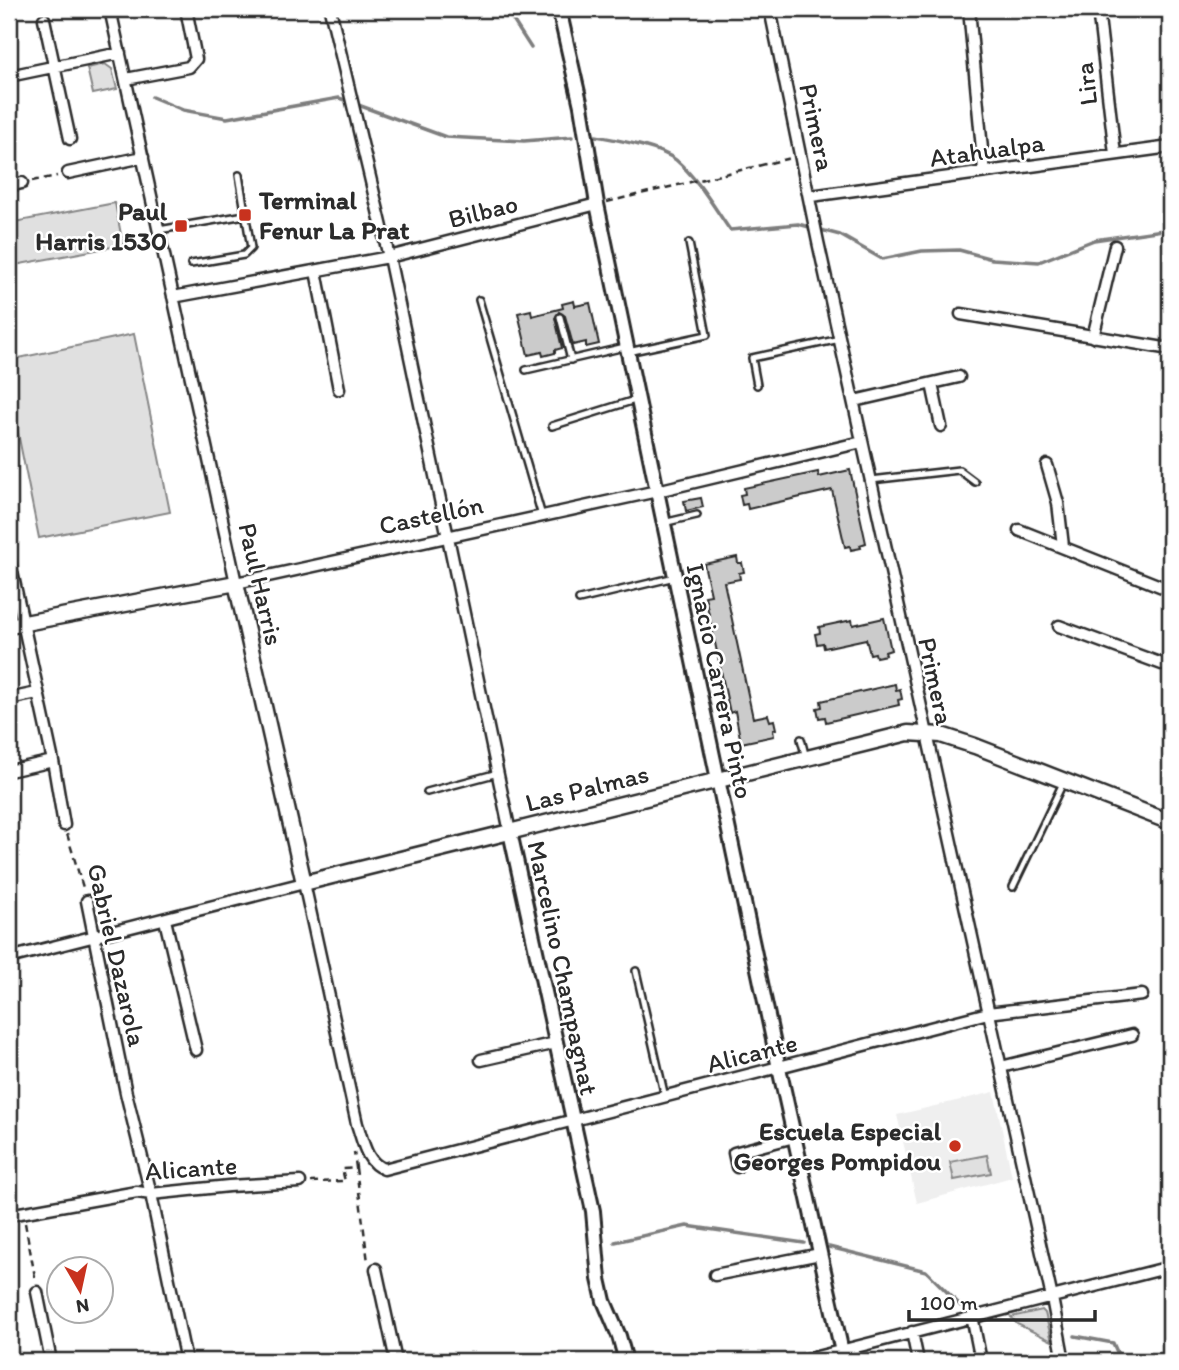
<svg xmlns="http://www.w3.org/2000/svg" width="1179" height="1370" font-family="Itim,sans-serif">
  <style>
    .built { fill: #efefef }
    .green { fill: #e0e0e0; stroke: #868686; stroke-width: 2 }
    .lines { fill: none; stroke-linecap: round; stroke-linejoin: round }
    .stream { stroke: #7e7e7e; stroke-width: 3.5 }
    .building { fill: #cbcbcb; stroke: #2b2b2b; stroke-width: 2 }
    .service-casing { stroke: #2b2b2b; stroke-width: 10 }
    .minor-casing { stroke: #2b2b2b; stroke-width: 15 }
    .tertiary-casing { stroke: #2b2b2b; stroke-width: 18 }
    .secondary-casing { stroke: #2b2b2b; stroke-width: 19 }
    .path { stroke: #2b2b2b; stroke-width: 2.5; stroke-dasharray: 7 5; stroke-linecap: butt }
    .service { stroke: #fff; stroke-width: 5 }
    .minor { stroke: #fff; stroke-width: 10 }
    .tertiary { stroke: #fff; stroke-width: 12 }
    .secondary { stroke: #fff; stroke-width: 14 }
    .poi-dot { fill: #c8321e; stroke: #fff; stroke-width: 2.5 }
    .labels { text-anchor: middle; stroke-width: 5; stroke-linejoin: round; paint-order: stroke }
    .street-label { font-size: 26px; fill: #2b2b2b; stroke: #fff }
    .poi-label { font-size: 26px; font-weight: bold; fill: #2b2b2b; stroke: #fff; text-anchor: end }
  </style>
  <rect width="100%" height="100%" fill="#fff"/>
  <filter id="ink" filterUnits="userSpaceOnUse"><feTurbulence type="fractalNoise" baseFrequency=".0143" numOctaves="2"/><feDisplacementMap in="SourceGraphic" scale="14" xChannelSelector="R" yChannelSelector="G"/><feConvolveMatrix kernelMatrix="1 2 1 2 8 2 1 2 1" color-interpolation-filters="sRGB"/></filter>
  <g filter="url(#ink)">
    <path class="built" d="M994 1092 1012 1177 917 1203 897 1115Z"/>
    <path class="green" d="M105 64 112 69 117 89 93 94 87 68Z
      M115 203 123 245 9 266V223Z
      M134 334 170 512 39 538 9 388V360Z
      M987 1155 991 1173 954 1180 950 1162Z
      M1042 1310 1045 1313 1052 1341 1017 1324 1011 1317Z"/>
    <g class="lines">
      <path class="stream" d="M499 9 509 14 531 48
        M152 97 183 110 227 118 339 98 446 137 524 141 572 137
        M596 136C617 140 660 147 676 160 698 179 714 207 730 230L798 224 840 235 882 259 922 251 959 250 992 259 1039 262 1094 240 1170 229
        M615 1242 687 1226 804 1243
        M829 1247 926 1271 961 1306
        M1075 1336 1113 1343 1121 1361"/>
    </g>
    <path class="building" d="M574 301 575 306 590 303 599 344 586 347V342L573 345 565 316 559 312 555 318 562 348 555 350V353L543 356 542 352 528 355 518 313 531 310 532 316 563 308 562 304Z
      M850 470 866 543 860 545 861 548 851 550 850 546 845 547 832 490 748 509 747 504 742 505 740 495 745 494 744 488 818 472 819 477Z
      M701 498 703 507 686 511 684 501Z
      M737 557 738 563H742L744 572 739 573 740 579 724 582 753 718 768 715 770 721 774 720 776 729 773 730 774 736 741 743 735 711 730 713 705 596 711 595 704 564Z
      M884 618 891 650 885 652 886 655 876 657 875 653 870 654 866 639 824 648 823 643 817 644 815 634 820 633 819 627 852 620 853 625Z
      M895 684 896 690 900 689 902 699 898 700 899 705 826 722 825 717 819 718 817 708 822 707 821 701Z"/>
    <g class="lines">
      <defs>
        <path id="service" d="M159 230 245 215
          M191 264 244 255 251 248 239 175
          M479 300 542 516
          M560 317 571 360
          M628 352 707 335 689 243
          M526 370 625 347
          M757 385 752 358 840 339
          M552 426 638 399
          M871 480 959 470 975 482
          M663 523 697 515
          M579 600 675 577
          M801 739 806 758
          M427 792 498 773
          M1013 887 1063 783
          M636 971 665 1097"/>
        <path id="minor" d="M110 9 236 583 657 491 862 442
          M330 9 389 257 510 832
          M770 9 818 242 1052 1298 1064 1361
          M969 9 984 171
          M1098 9 1115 154
          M44 19 70 139
          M9 76 120 53
          M126 79 189 67 196 59 186 9
          M9 139 11 152
          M68 173 143 157
          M9 186 22 183
          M811 196 1170 147
          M316 271 339 389
          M173 297 389 257 597 204
          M961 314 1170 349
          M1093 337 1115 246
          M932 384 941 426
          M854 401 959 377
          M1047 465 1058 503 1063 546
          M1019 530 1170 590
          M9 558 53 761 64 825
          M1059 626 1170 667
          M9 699 37 693
          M9 771 53 761
          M87 901 126 1093 151 1194 186 1361
          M165 920 196 1050
          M9 958 304 883 357 1124C363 1141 366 1163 384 1169L988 1013 1142 995
          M481 1060 556 1043
          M1001 1067 1132 1035
          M737 1167 734 1153 794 1137
          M9 1215 137 1192 151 1194 229 1186 300 1182
          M376 1269 396 1361
          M715 1275 820 1254
          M37 1292 51 1361
          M972 1316 981 1361
          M912 1332 918 1361
          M801 1361 1170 1267"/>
        <path id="tertiary" d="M559 9 581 106 597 204 657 491 779 1068 844 1361
          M510 832 593 1211 599 1279 604 1301 619 1336 626 1361"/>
        <path id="secondary" d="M9 626 236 583 304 883 908 733 941 735 975 746 1170 822"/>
      </defs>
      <use href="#service" class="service-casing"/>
      <use href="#minor" class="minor-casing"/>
      <use href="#tertiary" class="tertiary-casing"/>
      <use href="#secondary" class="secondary-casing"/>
      <path class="path" d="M32 181 57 176
        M607 202 791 158
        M67 834 84 891
        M356 1168 368 1262
        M311 1182 345 1181 342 1169 356 1168 354 1152
        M25 1223 36 1282"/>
      <use href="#service" class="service"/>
      <use href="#minor" class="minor"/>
      <use href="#tertiary" class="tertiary"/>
      <use href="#secondary" class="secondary"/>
    </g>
  </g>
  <g class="poi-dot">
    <rect x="238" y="208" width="14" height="14" rx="3.5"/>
    <rect x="174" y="219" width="14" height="14" rx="3.5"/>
    <circle cx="955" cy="1146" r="7"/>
  </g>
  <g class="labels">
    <g class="street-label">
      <text transform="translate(1086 84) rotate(-97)" y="9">Lira</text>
      <text transform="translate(817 127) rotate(78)" y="9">Primera</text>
      <text transform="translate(987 150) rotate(-8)" y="9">Atahualpa</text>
      <text transform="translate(483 211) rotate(-14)" y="9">Bilbao</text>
      <text transform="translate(431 515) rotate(-12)" y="9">Castellón</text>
      <text transform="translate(261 584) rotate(77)" y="9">Paul Harris</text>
      <text transform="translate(720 681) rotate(78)" y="9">Ignacio Carrera Pinto</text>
      <text transform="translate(936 681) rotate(78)" y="9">Primera</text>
      <text transform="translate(587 788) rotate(-14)" y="9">Las Palmas</text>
      <text transform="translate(117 955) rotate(77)" y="9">Gabriel Dazarola</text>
      <text transform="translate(563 968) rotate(78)" y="9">Marcelino Champagnat</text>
      <text transform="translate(752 1053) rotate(-14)" y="9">Alicante</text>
      <text transform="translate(191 1168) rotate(-4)" y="9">Alicante</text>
    </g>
    <g class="poi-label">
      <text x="259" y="209" text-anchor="start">Terminal<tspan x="259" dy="30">Fenur La Prat</tspan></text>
      <text x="167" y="220">Paul<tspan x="167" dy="30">Harris 1530</tspan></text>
      <text x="941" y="1140">Escuela Especial<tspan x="941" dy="30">Georges Pompidou</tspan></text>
    </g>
  </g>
  <rect width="1179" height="1370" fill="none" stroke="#fff" stroke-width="35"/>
  <rect x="18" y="18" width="1144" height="1335" fill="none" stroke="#2b2b2b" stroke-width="2.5" filter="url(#ink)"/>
  <g transform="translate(80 1290) rotate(171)"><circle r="33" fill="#ffffff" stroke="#aaaaaa" stroke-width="2"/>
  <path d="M0-5L12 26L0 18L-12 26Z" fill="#c8321e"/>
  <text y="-10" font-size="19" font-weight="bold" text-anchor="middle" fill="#2b2b2b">N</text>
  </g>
  <path d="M909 1310v10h186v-10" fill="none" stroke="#2b2b2b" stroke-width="3.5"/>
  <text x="920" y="1310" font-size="21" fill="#2b2b2b" stroke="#ffffff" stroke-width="5" paint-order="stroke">100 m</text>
</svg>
